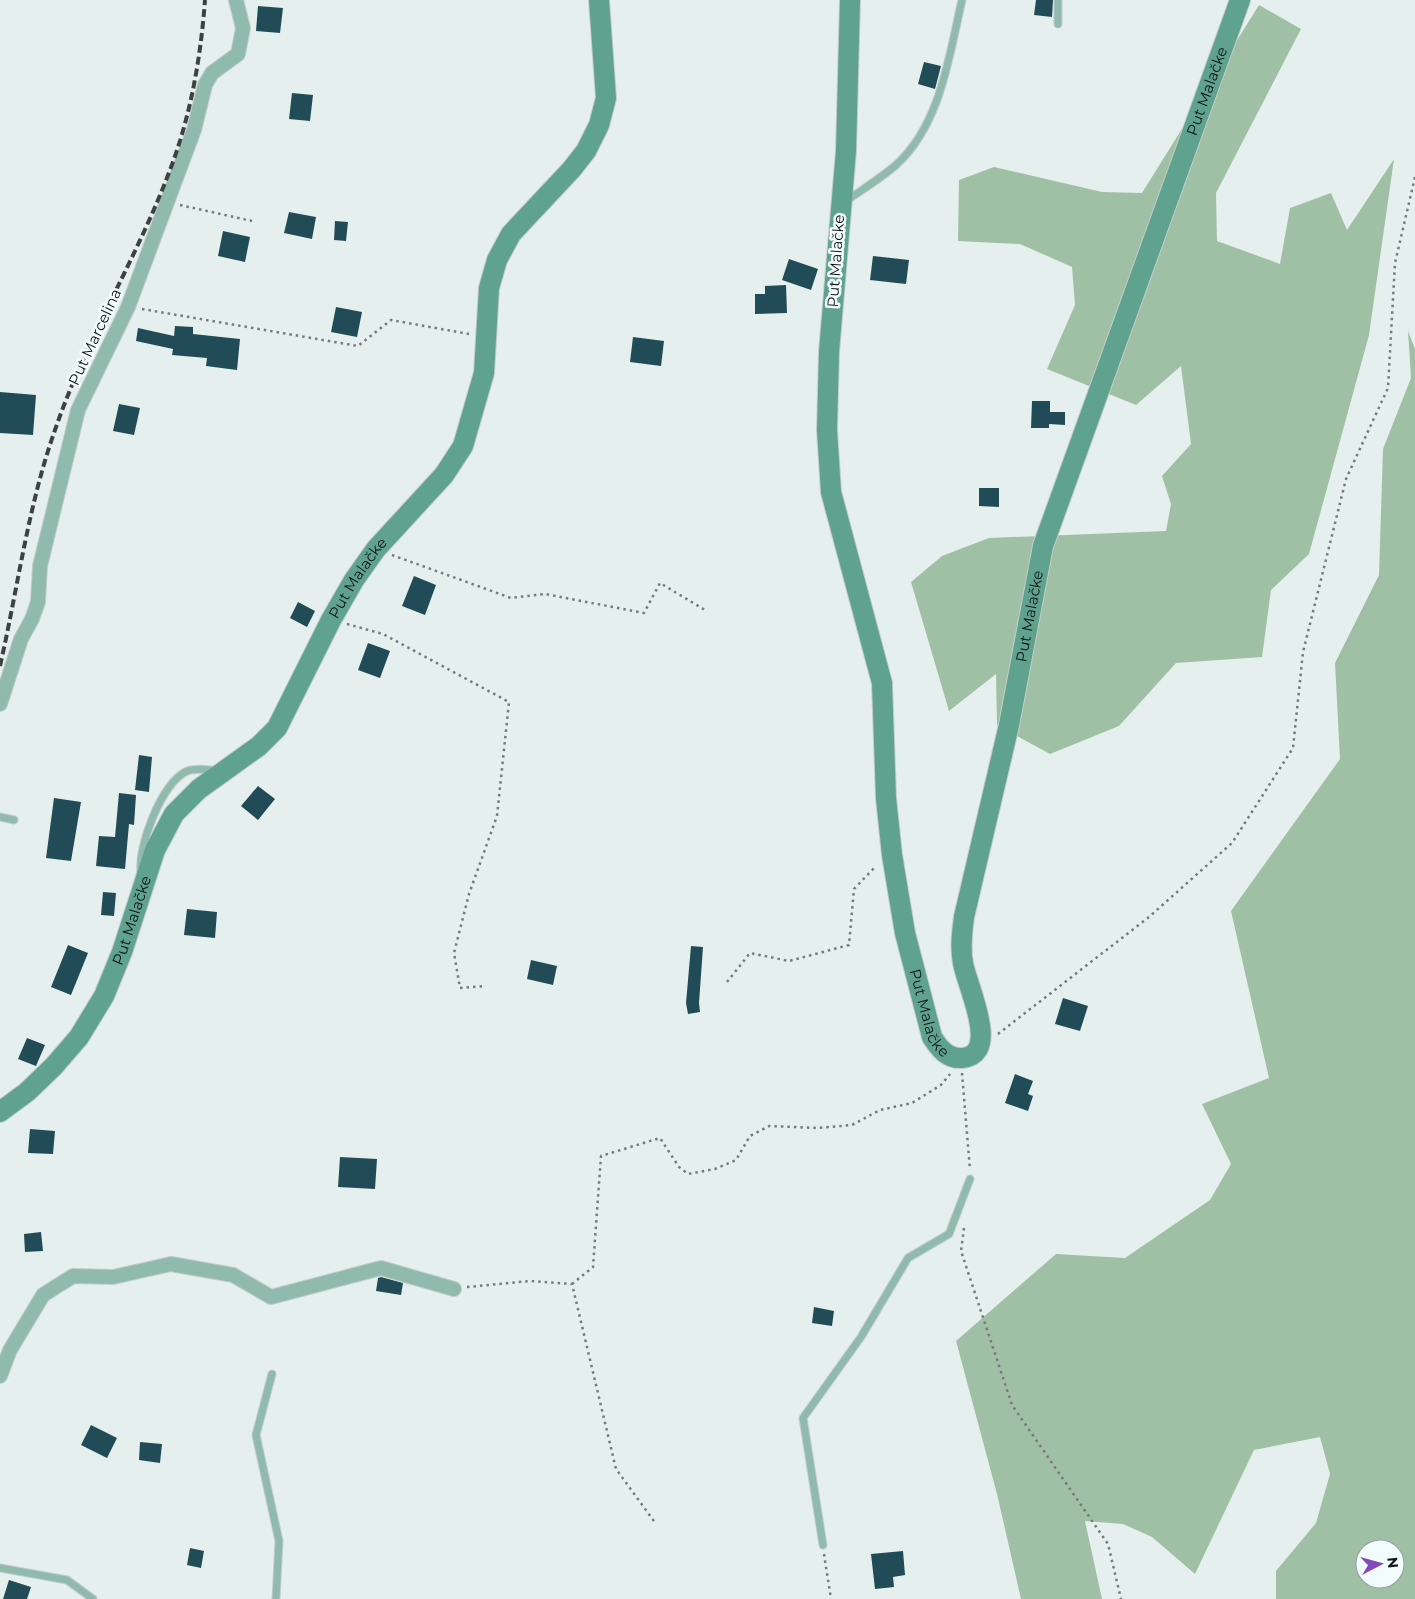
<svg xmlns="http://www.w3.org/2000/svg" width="1415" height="1599" font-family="Montserrat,sans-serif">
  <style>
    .forest { fill: #a0c0a5; fill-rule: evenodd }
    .building { fill: #214c57 }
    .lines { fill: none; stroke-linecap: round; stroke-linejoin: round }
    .lane-casing { stroke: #c3cccb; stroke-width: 9 }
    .street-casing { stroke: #c3cccb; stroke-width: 16 }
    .secondary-casing { stroke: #c3cccb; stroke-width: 22 }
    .path { stroke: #747b7b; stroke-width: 2.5; stroke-dasharray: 2.5 4; stroke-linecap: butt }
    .lane { stroke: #90bbac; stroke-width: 7 }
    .street { stroke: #90bbac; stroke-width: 14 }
    .secondary { stroke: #5fa28d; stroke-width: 20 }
    .rail { stroke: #3c4241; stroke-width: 4; stroke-dasharray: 8 4; stroke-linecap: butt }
    .labels { text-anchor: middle; stroke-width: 5; stroke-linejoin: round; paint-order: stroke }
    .street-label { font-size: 15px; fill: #111515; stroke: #f2fcfc }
  </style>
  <rect width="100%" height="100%" fill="#e5efee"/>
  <path class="forest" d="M1259 5 1301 29 1216 193 1217 241 1280 264 1290 208 1331 193 1347 230 1394 159 1369 335 1309 554 1271 590 1262 657 1176 663 1119 726 1050 754 997 725 996 674 949 711 911 582 942 556 989 538 1166 531 1171 504 1162 476 1191 444 1181 366 1136 405 1047 369 1075 305 1072 267 1020 244 958 241 959 180 994 167 1102 192 1142 193Z
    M1408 331 1415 349V1599H1276V1571L1316 1523 1330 1474 1320 1437 1254 1450 1195 1574 1152 1537 1123 1524 1085 1521 1102 1599H1021L997 1494 956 1341 1056 1254 1125 1258 1210 1200 1231 1164 1202 1104 1269 1078 1231 911 1340 759 1335 663 1379 575 1383 449 1411 378ZM1365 1549H1395V1579H1365Z"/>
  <path class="building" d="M1036 0H1053L1052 17 1034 15Z
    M258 6 283 8 280 33 256 31Z
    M924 62 941 66 935 89 918 84Z
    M292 93 313 95 310 121 289 119Z
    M289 212 316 217 312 239 284 233Z
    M335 221 348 222 346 241 334 240Z
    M223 231 250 237 245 262 218 256Z
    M873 256 909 260 906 284 870 280Z
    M789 259 818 269 811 290 782 280Z
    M786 285 787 313 755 314V294H765V286Z
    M336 307 362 312 357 337 331 332Z
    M175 326 193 327V334L240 339 237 370 206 366 207 358 172 355 173 349 136 341 138 328 174 336Z
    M633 337 664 341 661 366 630 362Z
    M0 392 36 395 33 435 0 433Z
    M1032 401H1050V412H1065V425L1049 424V428H1031Z
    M119 404 140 408 134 435 113 431Z
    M979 488H999V507L979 506Z
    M414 576 436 585 425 615 402 606Z
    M298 602 315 611 307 627 290 618Z
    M368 643 390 651 380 678 358 670Z
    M139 755 152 757 149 792 135 790Z
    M258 786 275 799 258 820 241 806Z
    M119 793 136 795 134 825 129 824 125 869 96 866 99 836 115 837Z
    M54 798 81 802 71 861 46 858Z
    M103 892 116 893 114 916 101 915Z
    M187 909 217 912 215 938 184 935Z
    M68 945 88 953 71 995 51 987Z
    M691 946 703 947 699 1003 700 1012 688 1014 686 1003Z
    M531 960 557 966 553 985 527 979Z
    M1063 998 1088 1006 1080 1031 1055 1024Z
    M27 1038 45 1045 36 1066 18 1059Z
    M1015 1074 1033 1081 1028 1094 1033 1096 1028 1111 1005 1103Z
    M30 1129 55 1131 53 1154 28 1153Z
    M340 1157 377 1159 375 1189 338 1187Z
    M41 1232 43 1251 25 1252 24 1234Z
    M381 1277 403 1283 401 1295 376 1291 378 1278Z
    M814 1307 834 1311 832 1326 812 1323Z
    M91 1425 117 1438 107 1458 81 1445Z
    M140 1442 162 1444 160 1463 139 1460Z
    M190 1548 204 1551 201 1568 187 1565Z
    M903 1551 905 1575 893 1577 894 1587 875 1589 871 1554Z
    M9 1580 31 1587 27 1599H3Z"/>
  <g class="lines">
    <defs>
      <path id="lane" d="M1058 0V24
        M846 201C863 189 881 178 896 165 941 124 949 56 962 0
        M0 817 14 820
        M141 872C138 845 161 786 185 772 193 768 208 769 216 771
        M272 1374 256 1435 279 1541 276 1599
        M823 1545 803 1418 861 1337 908 1258 949 1234 970 1179
        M0 1568 67 1580 93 1599"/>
      <path id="street" d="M0 704 21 639 32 619 38 602 40 566 78 410 128 307 194 130 205 85 212 73 238 54 243 28 236 0
        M0 1376 10 1350 43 1295 73 1276 113 1277 171 1264 233 1275 271 1297 381 1268 454 1289"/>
      <g id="secondary">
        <path id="s1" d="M850 0 846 151 829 352 827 430 831 492 882 683 886 798 892 855 905 933 932 1037C939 1048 947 1059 962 1058 1002 1055 966 984 963 963 960 948 962 932 964 917L1009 725 1043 546 1240 0"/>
        <path id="s2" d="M0 1112 27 1092 54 1066 79 1037 104 996 122 952 155 850 174 814 199 789 259 746 277 728 331 620 354 580 376 549 444 475 463 446 484 373 489 288 497 260 511 234 571 170 586 151 599 125 606 98 599 0"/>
      </g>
    </defs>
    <use href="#lane" class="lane-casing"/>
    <use href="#street" class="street-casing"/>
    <use href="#secondary" class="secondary-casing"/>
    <path class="path" d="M180 205 252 221
      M142 309 358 346 391 320 469 334
      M392 555 511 598 545 594 644 613 660 583 705 610
      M347 624 383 634 509 702 497 816 469 894 454 953 460 988 486 986
      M727 982 750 953 789 961 849 945 854 889 876 866
      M998 1034 1149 917 1232 843 1293 748 1303 652 1346 479 1388 388 1395 263 1415 177
      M962 1073 970 1170
      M964 1228 961 1251 1012 1405 1108 1544 1121 1599
      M572 1284 593 1267 601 1156 660 1138 679 1167 688 1174 715 1169 736 1160 750 1136 769 1126 818 1128 852 1125 880 1110 912 1103 941 1085 950 1074
      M467 1287 530 1281 572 1284 616 1469 656 1524
      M824 1554 831 1599"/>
    <use href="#lane" class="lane"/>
    <use href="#street" class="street"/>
    <use href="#secondary" class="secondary"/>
    <path class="rail" d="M0 666C18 587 28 506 55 430 87 336 141 252 174 159 192 108 201 54 205 0"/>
  </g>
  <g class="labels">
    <g class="street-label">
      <text dy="5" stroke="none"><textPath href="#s1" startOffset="2105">Put Malačke</textPath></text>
      <text transform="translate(836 261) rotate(-86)" y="5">Put Malačke</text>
      <text transform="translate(95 337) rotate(-65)" y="5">Put Marcelina</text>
      <text dy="5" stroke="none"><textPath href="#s2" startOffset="658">Put Malačke</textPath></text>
      <text dy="5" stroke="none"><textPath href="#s1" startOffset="1550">Put Malačke</textPath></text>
      <text dy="5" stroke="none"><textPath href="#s2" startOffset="238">Put Malačke</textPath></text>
      <text dy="5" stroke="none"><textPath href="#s1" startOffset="1026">Put Malačke</textPath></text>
    </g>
  </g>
  <g transform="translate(1380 1564) rotate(84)"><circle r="24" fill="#f2fcfc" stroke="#98a0a0"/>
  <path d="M0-4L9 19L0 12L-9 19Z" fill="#8548be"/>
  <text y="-8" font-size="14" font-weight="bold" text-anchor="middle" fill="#111515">N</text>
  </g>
</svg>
